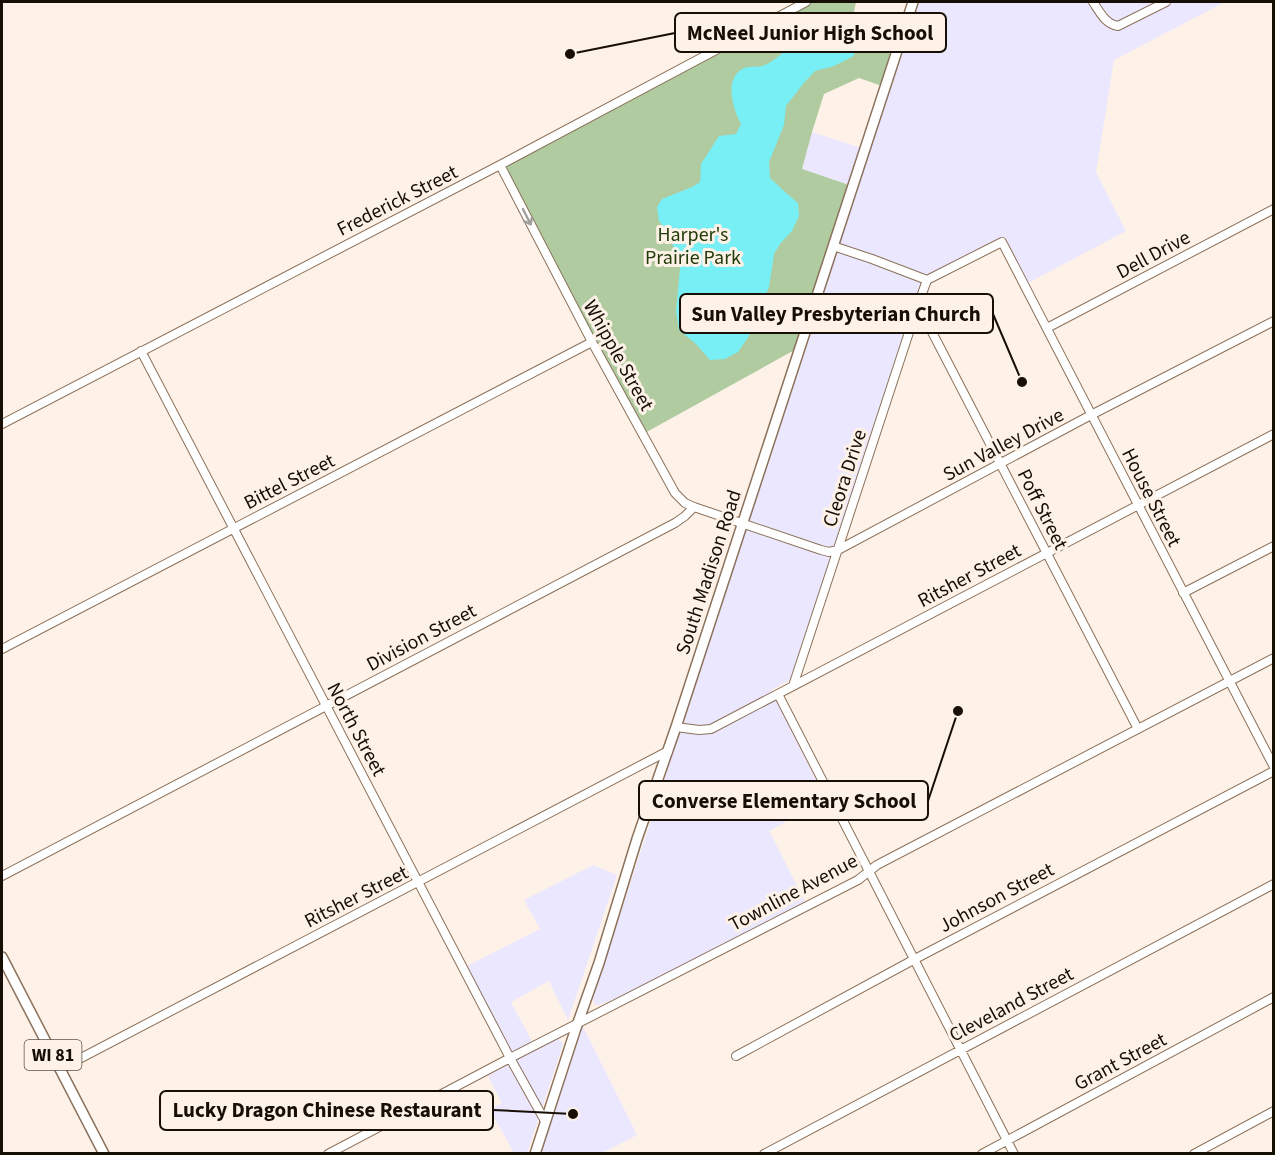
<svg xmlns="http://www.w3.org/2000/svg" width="1275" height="1155" font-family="'Source Sans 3',sans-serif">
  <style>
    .commercial { fill: #eae7fe }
    .park { fill: #afcb9f }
    .water { fill: #78eff5 }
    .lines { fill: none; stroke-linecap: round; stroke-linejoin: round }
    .minor-casing { stroke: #8b715a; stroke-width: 10 }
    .major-casing { stroke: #8b715a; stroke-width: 12 }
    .minor { stroke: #fff; stroke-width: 8 }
    .major { stroke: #fff; stroke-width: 9 }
    .oneway { stroke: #a29f9b }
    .labels { text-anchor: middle; stroke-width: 6; stroke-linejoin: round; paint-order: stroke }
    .shield { fill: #fef2e8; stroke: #5c5249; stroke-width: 1.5 }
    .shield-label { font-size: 18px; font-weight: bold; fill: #170e05 }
    .street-label { font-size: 20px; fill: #170e05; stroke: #fef2e8 }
    .park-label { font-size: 20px; fill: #213c0a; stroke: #fef2e8 }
    .leader { fill: none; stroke: #170e05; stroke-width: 2 }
    .callout-dot { fill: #170e05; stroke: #fef2e8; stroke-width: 2 }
    .callout { fill: #fef2e8; stroke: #170e05; stroke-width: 2 }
    .callout-label { font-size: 21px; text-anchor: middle; font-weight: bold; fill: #170e05 }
  </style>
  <rect width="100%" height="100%" fill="#fef2e8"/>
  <path class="commercial" d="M918 2H1225L1114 60 1096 172 1126 231 1028 283 1003 236 932 273 919 287 790 680 771 690 826 800 769 831 806 903 623 996 599 1005H596L593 1000V997L813 326 833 246 852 186 802 170 812 132 864 149Z
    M593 865 617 875 568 1020 549 981 511 1002 536 1049 555 1039H559L563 1044 527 1153H514L490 1110 502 1103 488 1076 516 1060 465 967 540 929 524 900Z
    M583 1027 637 1135 602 1153H546L541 1150 580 1032Z"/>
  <path class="park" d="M806 2H856L851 26 900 41 885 87 859 78 824 94 812 132 802 169 852 186 800 347 643 434 500 165Z"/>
  <path class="water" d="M823 39 854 50V56L834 66 815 71 803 84 786 106 784 125 769 162 770 178 785 192 798 203 799 216 792 231 780 244 774 254 769 287 749 336 738 352 725 359 710 360 696 344 679 330 676 312 680 268 669 233 659 221 657 207 662 199 692 187 700 182 701 164 719 136 736 134 741 124C733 109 724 80 742 69 748 65 758 68 765 65 777 60 788 46 800 42 806 39 816 40 823 39Z"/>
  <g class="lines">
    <defs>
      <path id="minor" d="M1093 2C1100 12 1105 24 1118 26L1166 2
        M500 165 592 342 675 493 685 503 694 507 821 550 829 552 838 550 1091 415 1274 321
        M833 246 872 259 927 280 1002 242 1274 767
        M918 305 1138 729
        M1047 328 1274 209
        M141 351 510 1058 545 1121
        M2 424 500 165 806 2
        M1183 593 1274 546
        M2 649 592 342
        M793 686 918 305 927 280
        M778 694 1014 1154
        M676 727 699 730 711 729 1274 434
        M2 876 675 523 685 516 694 507
        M736 1056 915 959 1274 771
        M60 1069 668 751
        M328 1154 510 1058 858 880 877 865 1274 658
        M764 1154 1274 884
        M982 1154 1274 997
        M1194 1154 1274 1111"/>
      <path id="major" d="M2 957 104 1154
        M535 1154 575 1031 599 963 637 839 676 727 913 2"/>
    </defs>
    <use href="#minor" class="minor-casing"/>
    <use href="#major" class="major-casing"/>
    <use href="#minor" class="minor"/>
    <use href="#major" class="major"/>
  </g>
  <defs><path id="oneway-shaft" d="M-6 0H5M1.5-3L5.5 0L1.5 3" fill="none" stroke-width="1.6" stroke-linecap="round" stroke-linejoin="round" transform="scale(1.5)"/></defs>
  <use class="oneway" href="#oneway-shaft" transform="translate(527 217) rotate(63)"/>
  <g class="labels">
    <rect class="shield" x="24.5" y="1040" width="57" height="30" rx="4.5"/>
    <g class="shield-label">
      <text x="53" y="1061">WI 81</text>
    </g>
    <g class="street-label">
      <text transform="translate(397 200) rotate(-27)" y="7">Frederick Street</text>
      <text transform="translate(1153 254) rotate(-28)" y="7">Dell Drive</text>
      <text transform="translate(619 355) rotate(61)" y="7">Whipple Street</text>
      <text transform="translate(1003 444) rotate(-28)" y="7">Sun Valley Drive</text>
      <text transform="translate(844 478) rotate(-72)" y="7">Cleora Drive</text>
      <text transform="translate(289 481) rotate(-27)" y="7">Bittel Street</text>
      <text transform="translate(1152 497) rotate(63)" y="7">House Street</text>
      <text transform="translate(1043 509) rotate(63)" y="7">Poff Street</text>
      <text transform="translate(708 572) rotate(-72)" y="7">South Madison Road</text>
      <text transform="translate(969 575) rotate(-28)" y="7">Ritsher Street</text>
      <text transform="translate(421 637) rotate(-28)" y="7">Division Street</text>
      <text transform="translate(357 729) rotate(62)" y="7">North Street</text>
      <text transform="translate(793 892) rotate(-28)" y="7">Townline Avenue</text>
      <text transform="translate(356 896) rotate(-27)" y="7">Ritsher Street</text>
      <text transform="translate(996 897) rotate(-28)" y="7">Johnson Street</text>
      <text transform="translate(1011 1004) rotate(-28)" y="7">Cleveland Street</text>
      <text transform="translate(1120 1061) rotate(-28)" y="7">Grant Street</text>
    </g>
    <g class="park-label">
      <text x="693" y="241">Harper's<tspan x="693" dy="23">Prairie Park</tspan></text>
    </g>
  </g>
  <path class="leader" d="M570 54L675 33M1022 382L993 314M958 711L928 801M573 1114L493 1110"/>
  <g class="callout-dot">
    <circle cx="570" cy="54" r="6"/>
    <circle cx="1022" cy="382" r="6"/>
    <circle cx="958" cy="711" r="6"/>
    <circle cx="573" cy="1114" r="6"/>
  </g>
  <g class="callout">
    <rect x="675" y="13" width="271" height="39" rx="6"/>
    <rect x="680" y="294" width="313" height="39" rx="6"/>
    <rect x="639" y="781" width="289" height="39" rx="6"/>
    <rect x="160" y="1091" width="333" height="39" rx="6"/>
  </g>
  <g class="callout-label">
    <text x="810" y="40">McNeel Junior High School</text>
    <text x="836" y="321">Sun Valley Presbyterian Church</text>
    <text x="784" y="808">Converse Elementary School</text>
    <text x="327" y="1117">Lucky Dragon Chinese Restaurant</text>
  </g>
  <rect width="1275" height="1155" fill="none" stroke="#170e05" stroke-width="6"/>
</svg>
